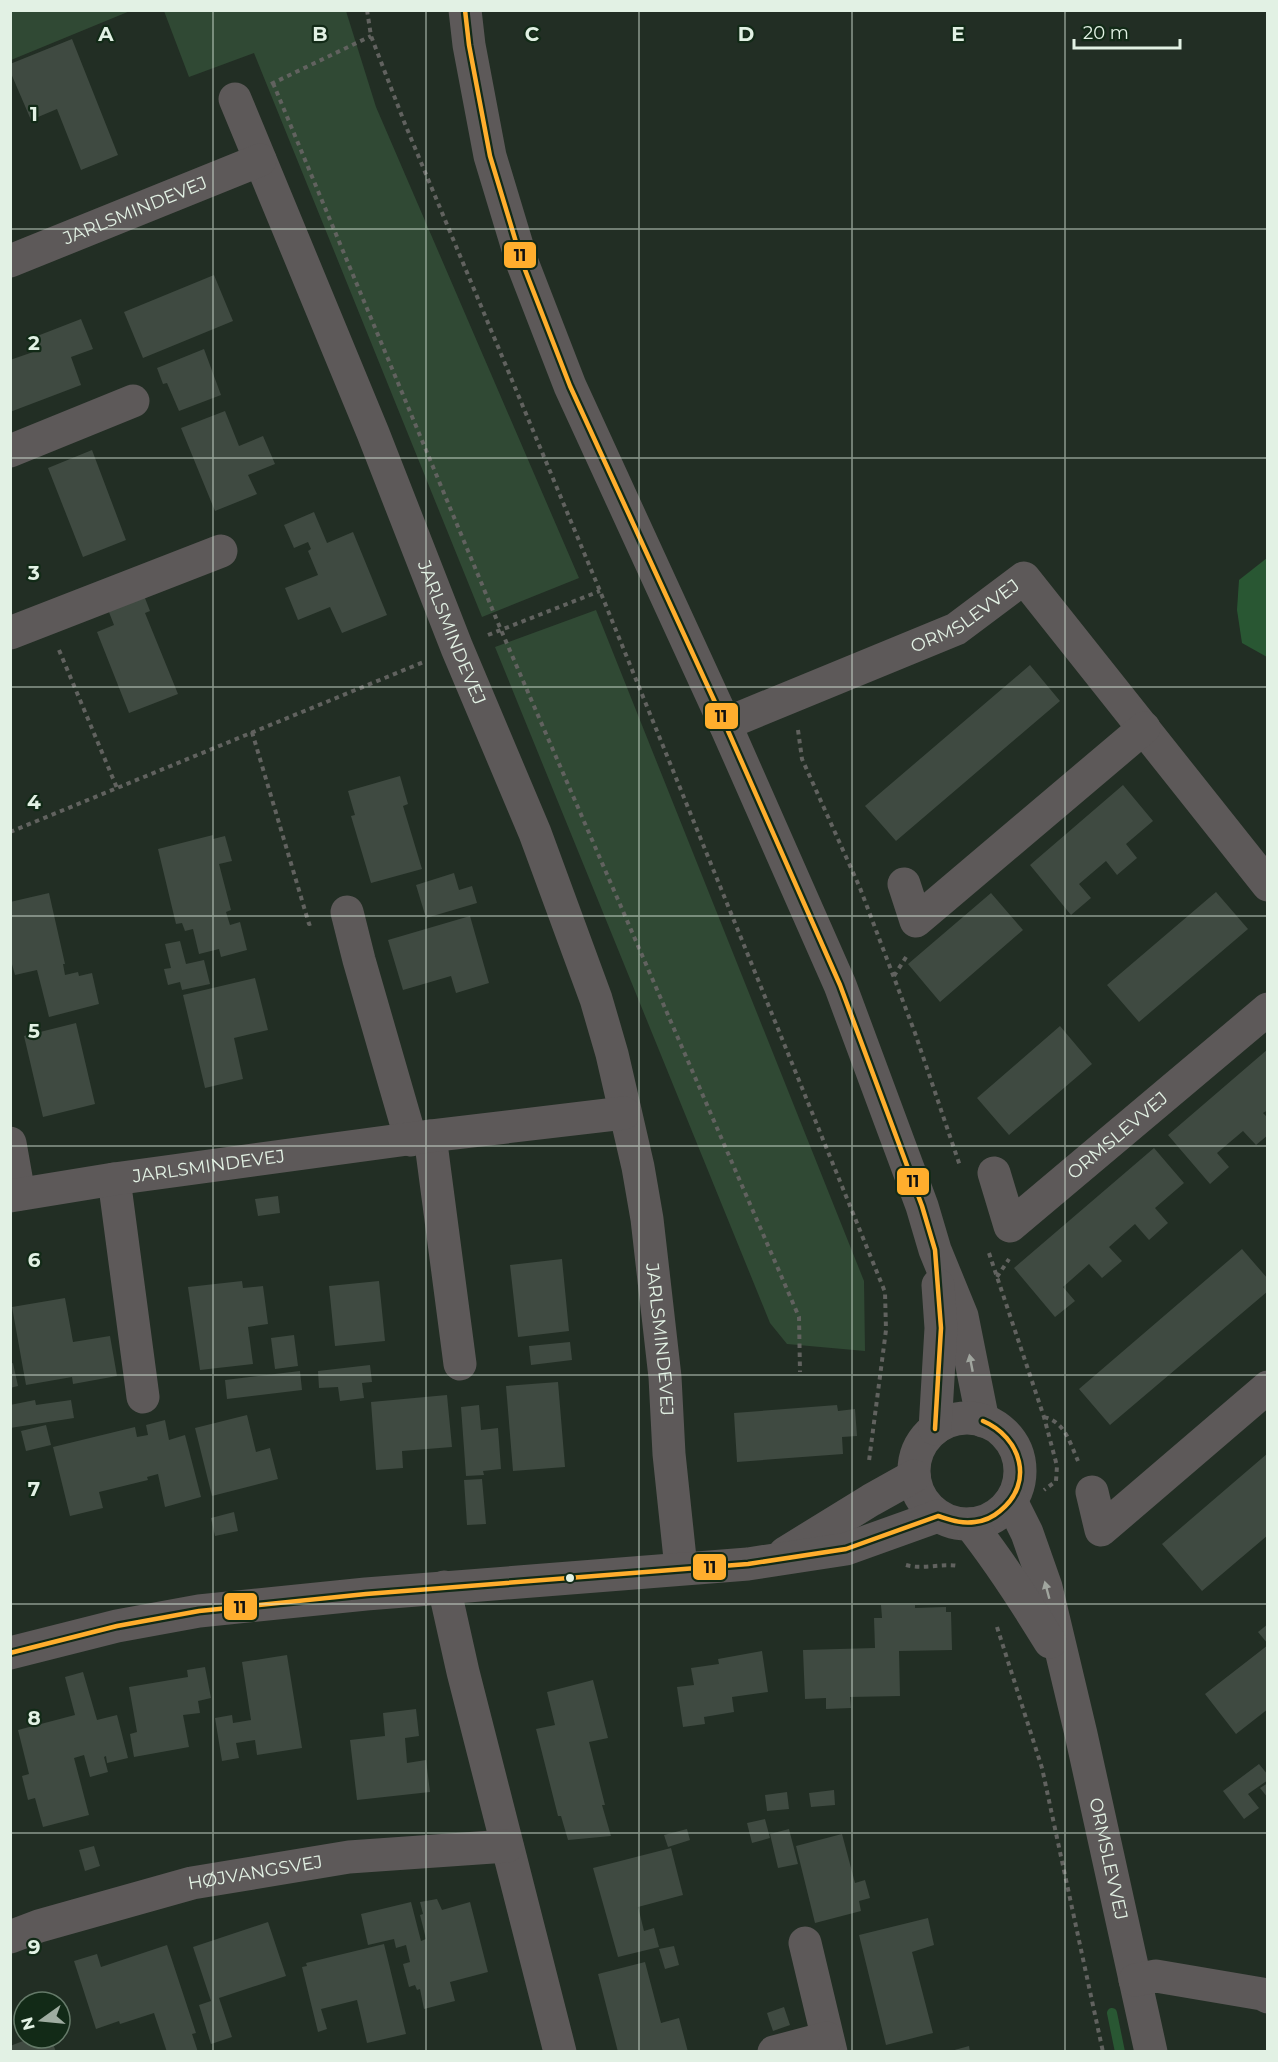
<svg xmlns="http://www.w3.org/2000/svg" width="1278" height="2062" font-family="Montserrat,sans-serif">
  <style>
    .green { fill: #304934 }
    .water { fill: #295733 }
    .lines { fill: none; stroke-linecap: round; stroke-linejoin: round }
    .stream { stroke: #295733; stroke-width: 10 }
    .building { fill: #3f4a41 }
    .path { stroke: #61625f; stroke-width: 4; stroke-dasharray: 4.5 4.5; stroke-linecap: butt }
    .minor { stroke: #5d5959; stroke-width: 33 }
    .bus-1-casing { stroke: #122a17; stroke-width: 9 }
    .bus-1 { stroke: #ffae2d; stroke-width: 4.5 }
    .oneway { fill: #a0a59e }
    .grid { fill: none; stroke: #e2f1e4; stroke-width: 1.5; stroke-opacity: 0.55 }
    .bus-dot { fill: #e2f1e4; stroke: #122a17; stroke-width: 2 }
    .labels { text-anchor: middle; stroke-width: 4.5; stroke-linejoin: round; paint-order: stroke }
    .street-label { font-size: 18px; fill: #e2f1e4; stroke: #122a17 }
    .grid-label { font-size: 20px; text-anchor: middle; font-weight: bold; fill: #e2f1e4; stroke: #122a17; stroke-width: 4.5; stroke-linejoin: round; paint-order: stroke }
    .line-badge { stroke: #122a17; stroke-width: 2 }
    .pale-badge-label { font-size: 16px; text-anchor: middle; font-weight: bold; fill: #111 }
  </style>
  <rect width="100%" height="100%" fill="#222e24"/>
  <path class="green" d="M11 10H130V11L11 60Z
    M164 11H346L376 107 579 578 482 617 254 53 189 77Z
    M596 610 864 1281 865 1351 787 1344 770 1323 495 647Z"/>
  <path class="water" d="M1267 558V657L1242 643 1237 610 1239 580Z"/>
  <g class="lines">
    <path class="stream" d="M1112 2013 1120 2052"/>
  </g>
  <path class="building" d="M72 39 118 155 81 170 57 109 31 120 10 71V64Z
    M214 275 233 321 143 358 124 312Z
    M81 319 93 349 71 357 81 385 10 412V360L36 351 32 338Z
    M204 349 221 395 179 411 167 383 163 384 157 368Z
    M225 411 239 446 263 436 275 464 248 475 257 494 215 511 181 428Z
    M92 450 126 540 83 557 48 468Z
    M314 512 327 543 353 532 387 615 342 633 330 607 298 620 285 588 318 575 308 551 311 549 308 542 294 548 284 525Z
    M143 593 150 611 145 613 178 694 129 713 97 632 114 625 107 607Z
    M1030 665 1060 701 896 841 865 806Z
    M400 776 408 804 403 806 422 869 371 883 351 816 355 815 348 791Z
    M1123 785 1153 821 1126 844 1137 858 1117 875 1106 861 1079 884 1091 898 1071 915 1030 865Z
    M213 835V839L225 836 232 861 219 864 231 910 226 912 230 925 240 922 247 950 221 957 219 949 199 954 193 929 185 931 182 923 176 924 158 849Z
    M454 873 459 890 472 886 477 903 426 918 416 885Z
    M1216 892 1248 929 1139 1022 1107 985Z
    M49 893 65 964H63L65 975 78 972 79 976 92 973 99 1004 49 1017 37 970 15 975 10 957V902Z
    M991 893 1023 930 940 1002 908 964Z
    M470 916 489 983 456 993 451 976 403 990 388 940Z
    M180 941 186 964 204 960 210 984 182 990 180 982 168 985 164 969 171 968 165 944Z
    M255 978 268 1030 234 1038 243 1079 205 1088 183 995Z
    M76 1023 95 1104 43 1117 24 1036Z
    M1060 1026 1092 1064 1009 1135 977 1098Z
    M1268 1049V1110L1263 1113 1268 1118V1135L1256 1145 1243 1131 1217 1153 1229 1167 1210 1184 1168 1135Z
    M1154 1148 1184 1183 1155 1208 1168 1223 1149 1240 1135 1224 1109 1247 1122 1261 1102 1278 1089 1264 1063 1287 1075 1301 1055 1317 1014 1268Z
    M278 1196 280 1213 258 1216 255 1199Z
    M1242 1249 1268 1279V1291L1110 1425 1079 1389Z
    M562 1259 569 1331 518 1337 510 1265Z
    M242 1281 243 1288 263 1286 268 1324 248 1327 253 1364 200 1370 188 1287Z
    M379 1281 385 1341 335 1346 329 1286Z
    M65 1298 73 1342 110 1336 117 1376 73 1384 72 1377 26 1385 12 1307Z
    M294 1335 298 1366 275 1369 271 1338Z
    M570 1342 572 1360 531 1365 529 1346Z
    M13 1363 18 1386 10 1388V1364Z
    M370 1365 372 1382 362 1383 364 1398 340 1401 338 1387 319 1388 318 1371Z
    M300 1371 302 1390 227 1399 225 1380Z
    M558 1382 565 1467 513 1471 506 1386Z
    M447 1395 452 1447 402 1451 403 1468 376 1470 371 1402Z
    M35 1400 36 1405 71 1400 74 1418 10 1428V1405Z
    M479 1405 481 1430 498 1428 501 1469 483 1471 484 1475 466 1476 461 1407Z
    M837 1405 838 1411 855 1409 857 1436 842 1437 843 1454 737 1462 734 1413Z
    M247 1415 256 1452 270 1448 278 1479 212 1496 195 1428Z
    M165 1420 169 1440 185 1435 201 1497 165 1507 158 1474 147 1477 148 1480 99 1492 103 1508 70 1516 53 1447 135 1427 137 1437 148 1435 146 1425Z
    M46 1425 51 1445 26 1451 21 1431Z
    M1268 1453V1535L1202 1591 1162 1544Z
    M482 1479 486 1524 467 1525 464 1480Z
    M234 1512 238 1531 215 1536 211 1518Z
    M881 1605H915V1608L946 1607V1612H951L952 1650 899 1651 900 1696 850 1697 851 1708 826 1709V1698L805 1699 803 1650 875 1648 874 1618H882Z
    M1268 1624V1644L1258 1632Z
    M1268 1645V1709L1236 1734 1205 1694Z
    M762 1651 768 1692 732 1697 734 1712 704 1717 705 1724 683 1727 677 1687 694 1685 691 1668 719 1664 718 1659Z
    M287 1655 302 1748 257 1755 255 1740 236 1743 239 1758 222 1761 215 1718 232 1715 233 1723 251 1720 242 1662Z
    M205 1667 211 1698 198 1701 200 1713 183 1715 189 1747 134 1757 130 1734 137 1732 129 1687 188 1677 187 1670Z
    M83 1672 97 1720 117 1715 128 1758 107 1763 106 1756 104 1757 108 1772 90 1777 84 1755 74 1758 89 1815 43 1827 35 1798 28 1800 22 1776 29 1774 18 1730 75 1715 65 1677Z
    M593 1680 608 1738 589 1742 605 1805H602L611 1836 568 1840 561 1816H558L536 1729 555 1725 547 1692Z
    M416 1709 419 1736 405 1738 407 1763 426 1760 430 1792 357 1800 350 1740 385 1736 383 1713Z
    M1259 1764 1268 1775V1780L1248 1794 1259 1808 1244 1819 1223 1791Z
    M1268 1783V1798L1260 1788Z
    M834 1790 835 1805 811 1807 809 1793Z
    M787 1792 789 1809 767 1811 765 1795Z
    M765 1819 770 1838 752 1843 747 1823Z
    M687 1829 690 1840 668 1847 664 1835Z
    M789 1829 798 1864 778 1868 770 1834Z
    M842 1834 855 1883 865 1880 870 1898 859 1901 861 1911 815 1923 796 1846Z
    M94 1846 100 1866 85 1871 79 1850Z
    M671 1848 683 1895 638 1907 644 1931 654 1928 659 1947 618 1957 593 1868Z
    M437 1899 442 1910 470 1902 488 1972 450 1982 455 2001 424 2009 420 1989 417 1990 415 1985 409 1987 403 1964 410 1962 406 1945 396 1948 394 1939 368 1945 361 1914 411 1902 421 1941 426 1939 420 1915 423 1914 420 1902Z
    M928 1918 934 1945 912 1952 933 2033 886 2045 859 1935Z
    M268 1922 286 1976 219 1998 232 2037 211 2044 199 2005 211 2001 193 1947Z
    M384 1944 406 2034 367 2043 357 2000 321 2009 327 2029 318 2032 302 1967 307 1966 306 1963Z
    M167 1945 196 2033 192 2034 198 2052H167L154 2013 120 2024 119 2021 96 2029 74 1961 97 1954 101 1967Z
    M674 1946 679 1965 665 1969 659 1949Z
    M645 1962 661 2023 679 2018 688 2052H618L598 1974Z
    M784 2007 790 2025 773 2031 767 2013Z
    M31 2038H51L56 2052H10V2046Z
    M969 2046 970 2052H951V2051Z"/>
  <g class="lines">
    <path class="path" d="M367 10 371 36 405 124 600 591 885 1292 886 1330 869 1461
      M273 83 501 630 799 1317 800 1372
      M271 84 371 36
      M488 635 600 591
      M59 650 117 788
      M798 730 802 759 860 888 915 1033 960 1166
      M252 732 309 924 315 922
      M10 832 426 661
      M894 976 908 954
      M989 1253 1044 1417 1057 1466 1056 1481 1044 1490
      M997 1277 1009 1259
      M1044 1417C1065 1422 1070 1443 1078 1461
      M906 1565C923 1570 941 1563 958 1566
      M997 1627 1042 1768 1103 2052"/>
    <g class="minor">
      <path d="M465 10 469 45 490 156 522 262 570 386 725 724 840 985 922 1206 935 1250 962 1316 983 1421"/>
      <path id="s1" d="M235 99 373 433 457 648 535 833 596 999 612 1054 638 1167 647 1219 665 1377 669 1454 681 1568"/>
      <path id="s2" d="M10 261 260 160"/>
      <path d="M10 451 133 401"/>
      <path d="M10 633 221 551"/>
      <path id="s3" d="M725 724 956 629 1024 578 1268 885"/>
      <path d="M904 884 916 921 1144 728"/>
      <path d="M347 912 359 960 411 1140"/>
      <path d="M430 1136 460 1364"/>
      <path d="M10 1143 19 1194"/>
      <path id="s4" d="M994 1173 1010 1226 1268 1009"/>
      <path d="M114 1179 143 1397"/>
      <path id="s5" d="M10 1196 114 1179 430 1136 624 1113"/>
      <circle cx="967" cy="1471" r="53"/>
      <path d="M935 1429 941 1328 938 1285"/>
      <path d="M1092 1492 1101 1530 1268 1387"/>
      <path id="s6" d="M1011 1501 1027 1533 1046 1587 1081 1734 1151 2052"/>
      <path d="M970 1524C1000 1562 1025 1601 1050 1642"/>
      <path d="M785 1553 871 1500 914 1476"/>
      <path d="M444 1587 463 1672 560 2052"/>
      <path d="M10 1653 117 1626 199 1611 366 1594 748 1564 846 1549 938 1516"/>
      <path id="s7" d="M10 1937 39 1926 192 1883 349 1857 507 1846"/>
      <path d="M805 1943 831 2052"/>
      <path d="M1135 1980 1156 1976 1262 1994 1268 1997"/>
      <path d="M774 2052 827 2038"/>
    </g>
    <defs>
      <path id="bus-1" d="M465 10 469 45 490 156 522 262 570 386 725 724 840 985 922 1206 935 1250 941 1328 935 1429
        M938 1516C951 1520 961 1524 975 1522 984 1521 993 1517 1000 1511 1035 1483 1021 1437 983 1421
        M10 1653 117 1626 199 1611 366 1594 748 1564 846 1549 938 1516"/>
    </defs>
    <use href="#bus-1" class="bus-1-casing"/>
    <use href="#bus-1" class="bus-1"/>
  </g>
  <defs><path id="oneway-solid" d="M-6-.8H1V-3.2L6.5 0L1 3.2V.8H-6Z" transform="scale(1.5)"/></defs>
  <g class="oneway">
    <use href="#oneway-solid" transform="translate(971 1363) rotate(-101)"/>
    <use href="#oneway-solid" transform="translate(1047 1590) rotate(-105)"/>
  </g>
  <path class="grid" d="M213 10V2052M426 10V2052M639 10V2052M852 10V2052M1065 10V2052M10 229H1268M10 458H1268M10 687H1268M10 916H1268M10 1146H1268M10 1375H1268M10 1604H1268M10 1833H1268"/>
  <circle class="bus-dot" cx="570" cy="1578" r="5"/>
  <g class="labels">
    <g class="street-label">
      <text dy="6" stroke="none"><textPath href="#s2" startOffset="135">JARLSMINDEVEJ</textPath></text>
      <text dy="6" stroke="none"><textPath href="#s3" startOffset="264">ORMSLEVVEJ</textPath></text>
      <text dy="6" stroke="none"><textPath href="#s1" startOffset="576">JARLSMINDEVEJ</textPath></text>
      <text dy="6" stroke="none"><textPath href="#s4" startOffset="196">ORMSLEVVEJ</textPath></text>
      <text dy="6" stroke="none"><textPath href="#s5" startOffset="201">JARLSMINDEVEJ</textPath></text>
      <text dy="6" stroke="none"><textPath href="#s1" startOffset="1317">JARLSMINDEVEJ</textPath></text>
      <text dy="6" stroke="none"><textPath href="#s6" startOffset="372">ORMSLEVVEJ</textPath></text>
      <text dy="6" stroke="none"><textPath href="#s7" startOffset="254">HØJVANGSVEJ</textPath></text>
    </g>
  </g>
  <g class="grid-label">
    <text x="106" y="41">A</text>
    <text x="320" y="41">B</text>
    <text x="532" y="41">C</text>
    <text x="746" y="41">D</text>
    <text x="958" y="41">E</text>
    <text x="34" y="121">1</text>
    <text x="34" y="350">2</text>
    <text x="34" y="580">3</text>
    <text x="34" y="809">4</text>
    <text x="34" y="1038">5</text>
    <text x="34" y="1267">6</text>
    <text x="34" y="1496">7</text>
    <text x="34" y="1725">8</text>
    <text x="34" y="1954">9</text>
  </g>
  <g class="line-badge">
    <rect x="503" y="241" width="34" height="28" rx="6" fill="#ffae2d"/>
    <rect x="704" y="702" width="35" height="28" rx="6" fill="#ffae2d"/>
    <rect x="896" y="1167" width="34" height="29" rx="6" fill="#ffae2d"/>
    <rect x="692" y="1553" width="35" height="28" rx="6" fill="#ffae2d"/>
    <rect x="223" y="1592" width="35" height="29" rx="6" fill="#ffae2d"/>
  </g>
  <g class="pale-badge-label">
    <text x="520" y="261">11</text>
    <text x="721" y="722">11</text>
    <text x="913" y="1187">11</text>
    <text x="710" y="1573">11</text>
    <text x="240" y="1613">11</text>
  </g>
  <rect width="1278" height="2062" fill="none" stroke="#e2f1e4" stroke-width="24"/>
  <g transform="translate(42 2020) rotate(255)"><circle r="28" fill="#122a17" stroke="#657a69" stroke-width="1.5"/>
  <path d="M0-4.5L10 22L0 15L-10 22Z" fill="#9fada1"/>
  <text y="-9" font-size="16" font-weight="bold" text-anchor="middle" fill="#e2f1e4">N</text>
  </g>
  <path d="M1074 39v9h106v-9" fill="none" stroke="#e2f1e4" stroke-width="3"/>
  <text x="1083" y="39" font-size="18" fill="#e2f1e4" stroke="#122a17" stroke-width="4.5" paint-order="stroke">20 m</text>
</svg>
